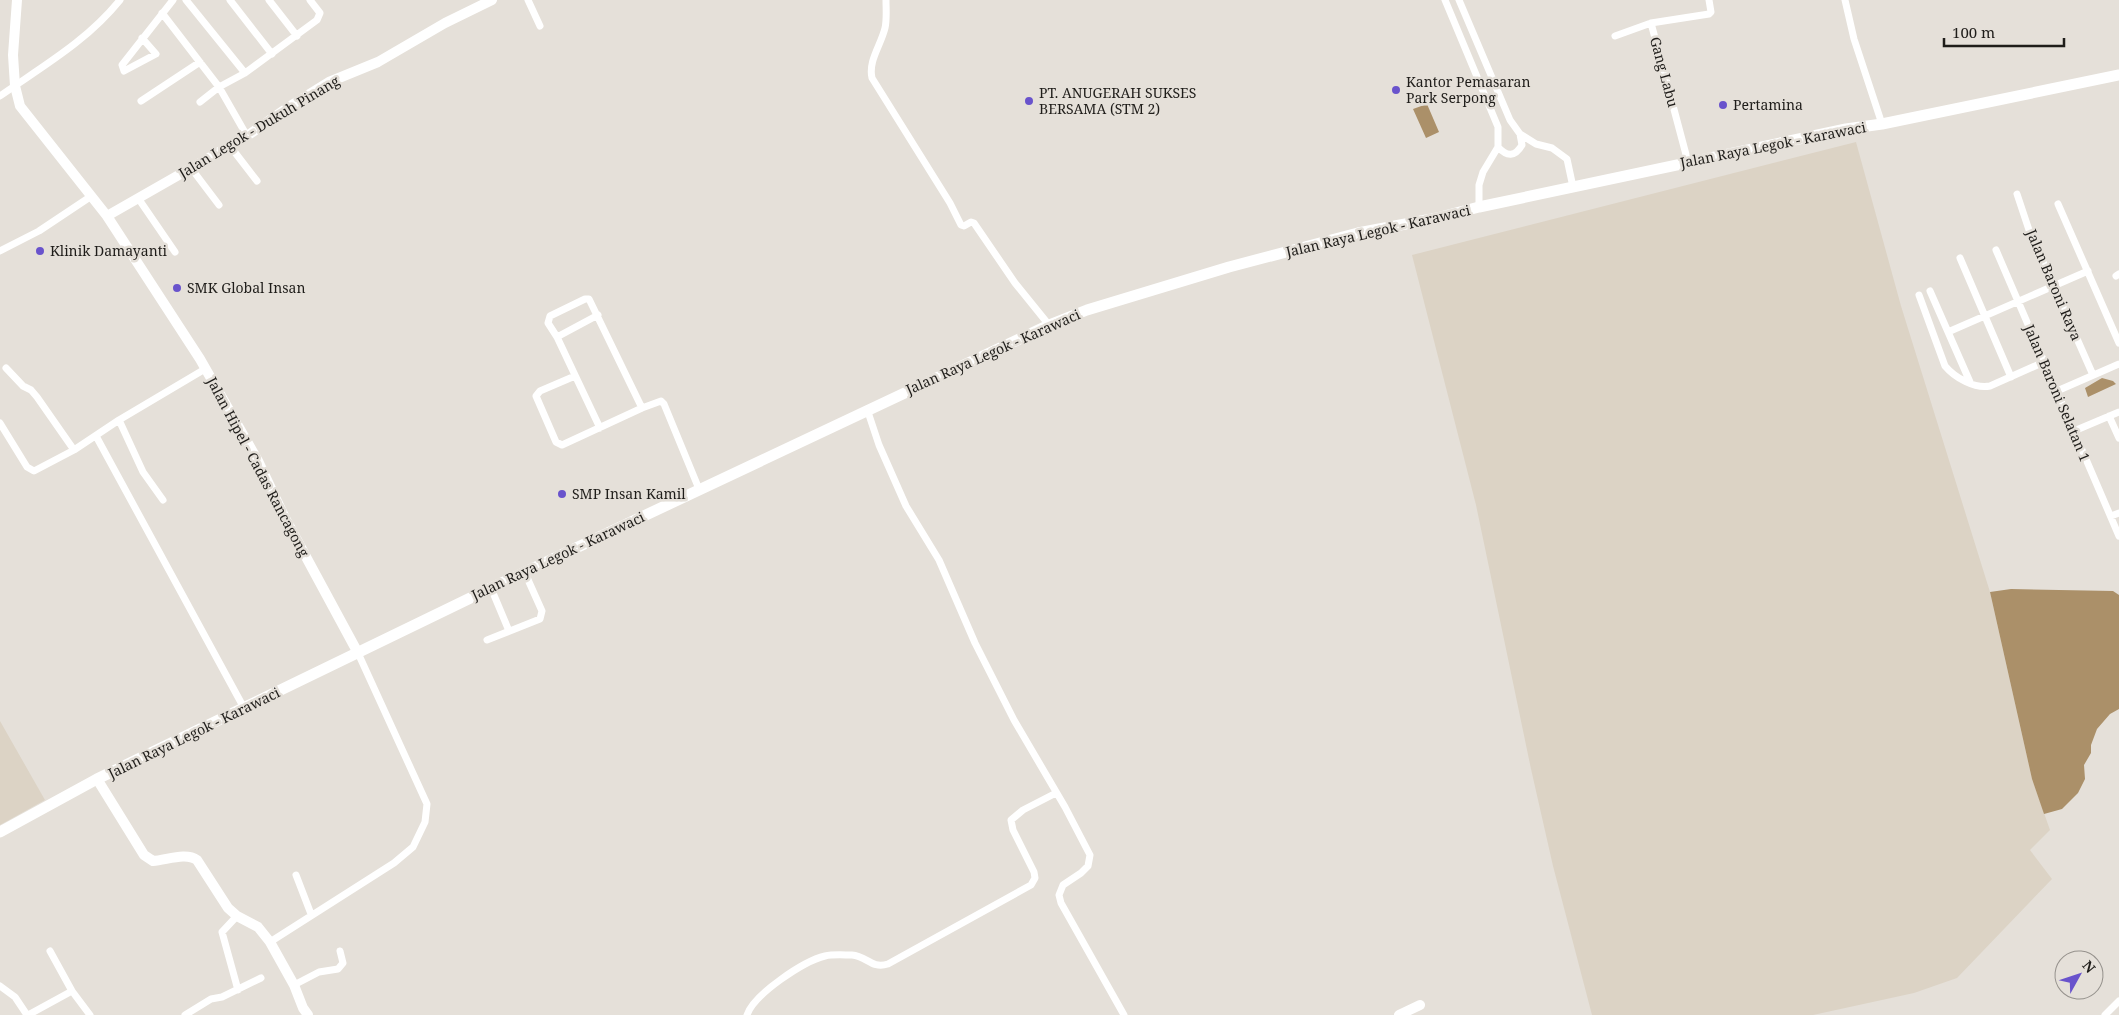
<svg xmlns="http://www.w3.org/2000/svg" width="2119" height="1015" font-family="'Noto Serif',serif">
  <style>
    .built { fill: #dcd3c5 }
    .water { fill: #ab9069 }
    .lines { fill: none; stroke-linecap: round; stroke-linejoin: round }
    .street { stroke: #fff; stroke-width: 7 }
    .secondary { stroke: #fff; stroke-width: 10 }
    .primary { stroke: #fff; stroke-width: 11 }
    .poi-dot { fill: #6953cc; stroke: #e5e0d9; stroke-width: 2 }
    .labels { text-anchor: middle; stroke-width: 5; stroke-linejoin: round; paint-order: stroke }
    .street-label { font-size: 14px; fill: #1f1d1a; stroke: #e5e0d9 }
    .poi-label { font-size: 14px; fill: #1f1d1a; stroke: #e5e0d9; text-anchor: start }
  </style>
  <rect width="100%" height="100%" fill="#e5e0d9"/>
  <path class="built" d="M1856 142 1901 306 1990 592 2032 779 2050 830 2030 850 2052 879 1957 978 1914 993 1813 1015H1592L1553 866 1531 769 1476 505 1412 255Z
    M0 721 45 800 0 825Z"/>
  <path class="water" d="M1427 104 1439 132 1426 138 1413 109Z
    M2102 378 2113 381 2116 384 2088 397 2085 388Z
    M2011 589 2113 591 2119 595V709L2110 714 2097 729 2091 745V753L2084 765 2085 779 2078 793 2062 809 2044 814 2032 779 1990 592Z"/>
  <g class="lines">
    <path class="street" d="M186 0 245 73
      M230 0 272 54
      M269 0 297 36
      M528 0 540 26
      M886 0C886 9 887 19 885 28 881 45 868 61 872 78L950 203 961 225 964 226 971 222 974 223 1015 283 1049 325
      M1445 0 1498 127V147L1483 172 1479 185V207
      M1459 0 1510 120 1520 134 1536 144 1552 148 1567 159 1573 187
      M1845 0 1854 39 1882 124
      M162 13 219 87 247 136
      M1615 36 1651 23
      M142 38 156 54 124 71 122 65 173 0
      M0 96C43 66 87 41 120 0
      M141 101 200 62
      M200 102 219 87 245 73 317 20 320 13 310 0
      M230 146 257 181
      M1498 147C1507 157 1515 157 1522 145L1520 134
      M1688 162 1651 23 1709 14 1711 12 1709 0
      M191 168 219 205
      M2017 194 2029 230 2093 375
      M138 198 175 252
      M2058 204 2119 343
      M1996 250 2119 536
      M0 251 39 231 90 197
      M1960 258 2011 377
      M2116 276 2119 274
      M1930 291 1970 382
      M1919 295 1945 366C1955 378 1975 389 1990 386L2044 362
      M1948 332 2088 271
      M557 337 598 315
      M6 368 23 386 31 390 37 397 74 450
      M575 376 540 391 536 396 556 442 562 445 642 408 661 401 664 404 699 489
      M2057 391 2119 364
      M867 409 879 445 906 506 939 560 975 643 1014 720 1065 807 1090 855 1088 866 1081 873 1063 885 1059 895 1061 903 1124 1015
      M2109 416 2119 438
      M119 420 143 472 163 500
      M0 423 27 467 34 471 74 450 119 420 205 369
      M600 428 557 337 548 323 550 316 585 299H589L642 408
      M2074 431 2119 412
      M96 436 244 708
      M2111 516 2119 513
      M491 588 509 631
      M487 640 540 619 542 611 525 573
      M296 875 311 914
      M237 916 222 932 238 990
      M270 942 394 863 413 847 425 822 427 804 358 653
      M50 951 72 991
      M294 985 319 972 338 969 343 963 340 951
      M0 986 15 997 27 1015
      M28 1015 72 991 90 1015
      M185 1015 211 999 222 997 261 978
      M747 1015C754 994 804 961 825 956 833 954 844 955 852 955 867 956 871 969 888 964L1031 885 1035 878 1034 872 1013 830 1011 820 1023 810 1056 793
      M2105 1015 2119 1001"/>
    <path class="secondary" d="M17 0 13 55 15 86 20 106 107 216 200 359 258 461 285 518 358 653
      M107 216 247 136 287 108 329 82 378 62 445 23 492 0
      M97 779 144 855 153 861C167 860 186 852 197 860L228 908 237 916 258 927 270 942 294 985 303 1008 308 1015
      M1399 1015 1420 1005"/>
    <path class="primary" d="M0 832 97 779 491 588 1049 325 1087 310 1229 267 1358 233 1437 218 1479 207 1846 129 1882 124 2119 75"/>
  </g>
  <g class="poi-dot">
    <circle cx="1396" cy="90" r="5"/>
    <circle cx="1029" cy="101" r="5"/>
    <circle cx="1723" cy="105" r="5"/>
    <circle cx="40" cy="251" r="5"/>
    <circle cx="177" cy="288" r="5"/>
    <circle cx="562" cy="494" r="5"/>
  </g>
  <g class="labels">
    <g class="street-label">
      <text transform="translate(1664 72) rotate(75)" y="5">Gang Labu</text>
      <text transform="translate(259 127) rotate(-31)" y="5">Jalan Legok - Dukuh Pinang</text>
      <text transform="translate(1773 145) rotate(-11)" y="5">Jalan Raya Legok - Karawaci</text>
      <text transform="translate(1378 231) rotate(-13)" y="5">Jalan Raya Legok - Karawaci</text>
      <text transform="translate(2054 285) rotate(67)" y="5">Jalan Baroni Raya</text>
      <text transform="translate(993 352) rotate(-24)" y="5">Jalan Raya Legok - Karawaci</text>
      <text transform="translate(2057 393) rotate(67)" y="5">Jalan Baroni Selatan 1</text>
      <text transform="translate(258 467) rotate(62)" y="5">Jalan Hipel - Cadas Rancagong</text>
      <text transform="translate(558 556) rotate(-25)" y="5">Jalan Raya Legok - Karawaci</text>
      <text transform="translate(194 733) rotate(-26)" y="5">Jalan Raya Legok - Karawaci</text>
    </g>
    <g class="poi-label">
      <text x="1406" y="87">Kantor Pemasaran<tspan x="1406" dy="16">Park Serpong</tspan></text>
      <text x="1039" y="98">PT. ANUGERAH SUKSES<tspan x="1039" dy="16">BERSAMA (STM 2)</tspan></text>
      <text x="1733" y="110">Pertamina</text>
      <text x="50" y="256">Klinik Damayanti</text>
      <text x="187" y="293">SMK Global Insan</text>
      <text x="572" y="499">SMP Insan Kamil</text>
    </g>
  </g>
  <g transform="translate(2079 975) rotate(50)"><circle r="24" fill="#e5e0d9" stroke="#96928d"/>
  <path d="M0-4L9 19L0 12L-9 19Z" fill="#6953cc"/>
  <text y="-8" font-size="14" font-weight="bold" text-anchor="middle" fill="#1f1d1a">N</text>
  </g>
  <path d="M1944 38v8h120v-8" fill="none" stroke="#1f1d1a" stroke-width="2.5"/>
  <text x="1952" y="38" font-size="15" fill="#1f1d1a" stroke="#e5e0d9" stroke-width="4" paint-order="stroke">100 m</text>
</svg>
